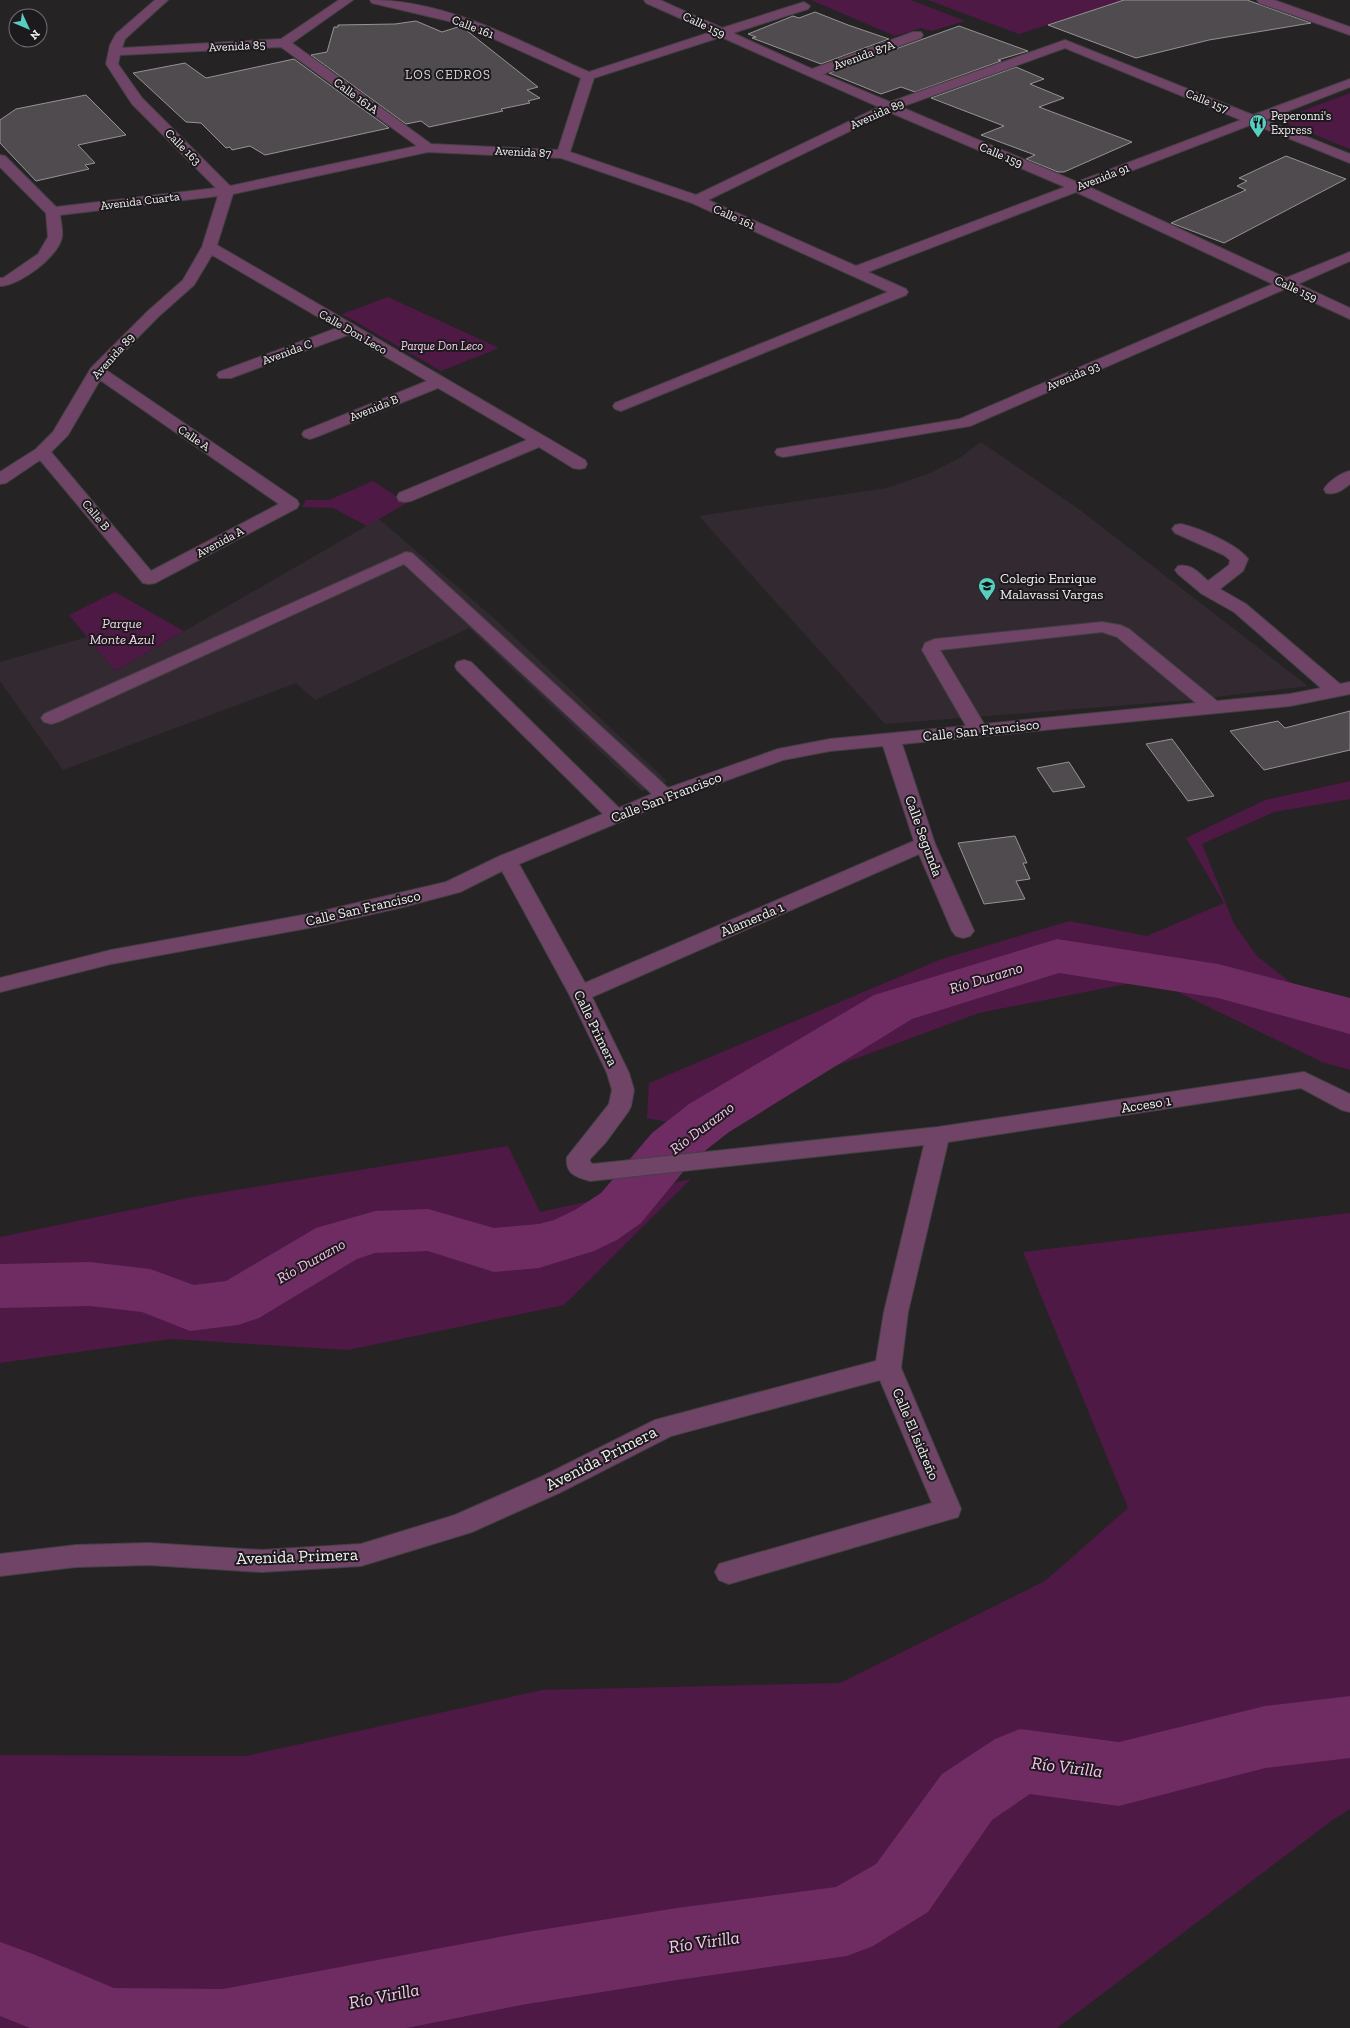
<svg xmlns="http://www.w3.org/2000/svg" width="1350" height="2028" font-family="'Zilla Slab',serif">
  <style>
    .built { fill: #322a30 }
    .green { fill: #4e1945 }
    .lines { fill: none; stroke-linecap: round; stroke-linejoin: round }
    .river { fill: #6e2c63; fill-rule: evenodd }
    .building { fill: #4f4b4e; stroke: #969395 }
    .minor-casing { stroke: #434042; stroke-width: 2 }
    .minor { fill: #704467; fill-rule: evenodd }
    .labels { text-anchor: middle; stroke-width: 4; stroke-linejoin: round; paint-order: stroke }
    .far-street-label { font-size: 12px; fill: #f3f1f2; stroke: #1c1a1c }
    .far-poi-label { font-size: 12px; fill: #f3f1f2; stroke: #1c1a1c; text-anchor: start }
    .far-park-label { font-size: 12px; font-style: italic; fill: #f7d0ee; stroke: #1c1a1c }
    .far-neighbourhood-label { font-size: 13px; letter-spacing: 1px; fill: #ddd9dc; stroke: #1c1a1c }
    .poi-label { font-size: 14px; fill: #f3f1f2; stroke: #1c1a1c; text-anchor: start }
    .park-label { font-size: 14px; font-style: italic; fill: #f7d0ee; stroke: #1c1a1c }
    .street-label { font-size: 14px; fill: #f3f1f2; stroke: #1c1a1c }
    .water-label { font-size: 15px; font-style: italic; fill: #fcc2ef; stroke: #1c1a1c }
    .near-street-label { font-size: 17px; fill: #f3f1f2; stroke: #1c1a1c }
    .near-water-label { font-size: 18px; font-style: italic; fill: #fcc2ef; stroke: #1c1a1c }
  </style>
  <rect width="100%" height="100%" fill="#262325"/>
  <path class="built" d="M981 442 1080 510 1308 686 1191 700 885 724 699 516 887 488 933 472 961 457Z
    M379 519 497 621 667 781 642 791 469 628 315 700 296 683 63 770 0 681V662L87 637 115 671Z"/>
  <path class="green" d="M811 0H911L965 21 932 31 921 28 895 36Z
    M928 0H1124L1019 34Z
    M1350 93V149L1278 120Z
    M388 297 499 348 441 371 342 314Z
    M373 481 407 503 367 526 333 508 302 507 306 500H329Z
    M115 592 184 631 115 671 69 615Z
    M1350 781V799L1274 812 1202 844 1234 924 1257 956 1291 983 1350 999V1070L1322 1062 1151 979 979 1013 822 1071 718 1132 647 1118 649 1083 939 960 1069 921 1147 936 1224 903 1186 838 1265 800Z
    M508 1146 540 1212 691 1179 564 1305 348 1350 171 1339 0 1363V1237L193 1197Z
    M1350 1213V1809L1334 1819 1057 2028H0V1755L246 1756 542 1690 840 1683 1045 1581 1128 1508 1023 1252Z"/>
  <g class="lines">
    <path class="river" d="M1057 939 1218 964 1350 998V1034L1218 998 1059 973 912 1019 729 1132 692 1161 641 1223 617 1240 594 1251 539 1268 494 1272 428 1251 375 1253 357 1259 259 1318 238 1325 190 1331 142 1312 90 1306 0 1308V1264L90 1262 150 1269 194 1285 226 1281 316 1228 375 1211 428 1209 494 1228 539 1224 554 1220 575 1210 601 1193 652 1133 689 1104 874 995Z
      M1350 1696V1758L1265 1768 1119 1806 1030 1794 992 1820 928 1912 873 1946 847 1956 677 1980 521 2005 407 2028H30L0 2016V1942L33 1954 114 1988 223 1989 521 1933 677 1908 836 1887 876 1864 942 1774 995 1739 1020 1729 1119 1742 1265 1706Z"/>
  </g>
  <path class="building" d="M1124 0H1247L1311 23 1209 40 1136 58 1048 25Z
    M815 12 848 25 889 39 821 64 752 38 756 37 748 34 793 16 799 18Z
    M416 21 442 32 461 26 538 87 527 90 540 98 528 101 530 103 501 109 503 111 429 127 421 121 406 124 311 55 327 52 334 27H338V25L395 24Z
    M959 26 1028 51 998 60 1001 61 915 92 901 87 881 94 829 73Z
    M294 59 389 128 265 155 250 146 232 150 230 147 226 148 201 123 186 122 133 73 185 63 206 78Z
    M1016 67 1044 79 1030 84 1064 98 1039 107 1132 142 1064 172H1058L1026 159 1035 155 981 135 1004 126 931 98Z
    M86 95 126 135 78 145 95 163 85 165 89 169 36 181 0 143V120L16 109Z
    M1286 156 1346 179 1224 243 1171 223 1246 190 1237 186 1247 181 1239 178Z
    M1350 711V750L1264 770 1230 731 1278 721 1285 728Z
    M1172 739 1214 796 1188 801 1146 744Z
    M1069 762 1085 787 1053 792 1037 768Z
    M1015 836 1027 863H1023L1030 879 1016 881 1025 899 984 904 958 843Z"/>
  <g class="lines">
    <defs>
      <path id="minor" d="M155 0H168L125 39 122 48 281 39 339 0H353L292 43 431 144 558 150 581 78 461 24 372 3 370 0C448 0 519 41 589 72L711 32 646 3 644 0H660L722 28 804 2 810 6 808 9 733 33 812 69 913 32H921L923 35 921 38 823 74 890 102 1065 40 1253 115 1350 79V87L1265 120 1350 154V163L1253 124 1089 187 1286 278 1350 252V261L1298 284 1350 308V319L1285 289 970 426 783 457 777 455 775 452 777 449 960 419 1273 284 1076 192 868 272 906 289 908 292 906 295 621 411 615 409 613 406 615 403 888 292 692 203 561 158 428 152 233 194 217 245 585 460 587 464 585 468 579 469 573 468 539 447 411 501 405 502 399 501 397 497 399 493 527 440 438 388 316 437 310 439 304 437 302 434 304 431 427 381 348 335 231 378H219L217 375 219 372 337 328 212 255 194 285 158 317 106 370 297 500 299 504 297 508 155 583 149 584 143 583 40 460 6 483 0 484V472L36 449 53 432 91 368 148 311 183 280 202 247 218 196 60 215C61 222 63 231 62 237 58 257 19 286 0 286V278H3L38 254 48 237 46 213 0 167V155L5 156 56 207 216 188 132 104 106 64 110 45 116 34ZM721 37 879 107 696 195 570 152 594 78ZM281 47 417 146 230 186 142 98 118 64 120 55ZM1065 48 1241 120 1077 182 901 107ZM889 112 1065 187 856 266 708 200ZM100 380 279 504 151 571 51 452 68 435Z
        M1257 0H1274L1350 27V35L1259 3Z
        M1350 471V484C1342 490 1336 495 1326 493L1324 489C1329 481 1341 473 1350 471Z
        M1181 524C1199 528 1237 544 1248 559L1243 571 1220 589 1246 604 1340 684 1350 682V694L1290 706 902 744 935 844 974 931 970 936 963 938 956 936 952 931 919 854 592 997 629 1073 634 1090 631 1106 628 1112 606 1142 590 1159V1162L593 1164 938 1127 1304 1072 1350 1094V1112L1342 1110 1301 1088 948 1142 908 1312 901 1368 961 1509 958 1517 729 1584 719 1580 715 1572 719 1564 932 1503 880 1380 671 1436 559 1493 472 1532 361 1566 262 1572 149 1565 76 1567 0 1576V1554L76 1545 149 1543 262 1550 361 1544 455 1515 541 1477 655 1420 876 1361 884 1312 924 1145 590 1181C576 1177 565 1174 567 1157L609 1104 612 1090 607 1073 569 994 502 871 460 892 399 908 314 927 111 964 0 992V978L111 950 314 913 446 882 500 856 603 814 457 670 455 666 457 662 464 660 471 662 619 808 652 794 404 564 58 722 51 724 44 722 41 718 44 714 406 552 412 553 668 788 778 749 830 739 966 726 922 650 925 643 935 639 1102 622 1120 625 1129 629 1217 701 1290 694 1321 688 1234 612 1202 594 1178 574 1175 570 1178 566C1191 563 1199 573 1208 581L1229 565 1230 560 1224 555 1175 533 1172 529 1175 525ZM1102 632 1117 637 1196 703 984 724 940 650ZM883 746 914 841 585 983 519 864 672 800 783 760 830 751Z"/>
    </defs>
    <use href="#minor" class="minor-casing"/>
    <use href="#minor" class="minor"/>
  </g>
  <defs>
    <symbol id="restaurant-pin" viewBox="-11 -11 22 30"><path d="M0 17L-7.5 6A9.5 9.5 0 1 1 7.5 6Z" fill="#58cec0" stroke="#1c1a1c"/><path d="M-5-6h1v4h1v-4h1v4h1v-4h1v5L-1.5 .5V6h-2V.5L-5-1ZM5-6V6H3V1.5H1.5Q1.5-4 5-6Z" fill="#111"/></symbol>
    <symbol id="school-pin" viewBox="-11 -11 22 30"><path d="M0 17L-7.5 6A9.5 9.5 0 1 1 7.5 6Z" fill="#58cec0" stroke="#1c1a1c"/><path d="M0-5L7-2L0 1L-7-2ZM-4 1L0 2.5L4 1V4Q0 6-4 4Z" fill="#111"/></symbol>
  </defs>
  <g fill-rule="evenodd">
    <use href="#restaurant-pin" x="1248" y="113" width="20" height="27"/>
    <use href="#school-pin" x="977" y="576" width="20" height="27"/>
  </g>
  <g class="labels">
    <g class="far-street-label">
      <text transform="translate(704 25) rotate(25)" y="4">Calle 159</text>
      <text transform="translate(473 27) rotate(21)" y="4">Calle 161</text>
      <text transform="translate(237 46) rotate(-3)" y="4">Avenida 85</text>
      <text transform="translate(864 55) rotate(-20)" y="4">Avenida 87A</text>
      <text transform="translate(356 96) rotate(36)" y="4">Calle 161A</text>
      <text transform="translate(1207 101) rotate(22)" y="4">Calle 157</text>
      <text transform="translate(877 114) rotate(-24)" y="4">Avenida 89</text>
      <text transform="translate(183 147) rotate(45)" y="4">Calle 163</text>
      <text transform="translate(523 152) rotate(3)" y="4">Avenida 87</text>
      <text transform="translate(1001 155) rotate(23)" y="4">Calle 159</text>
      <text transform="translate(1103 177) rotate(-21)" y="4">Avenida 91</text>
      <text transform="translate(140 201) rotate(-7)" y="4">Avenida Cuarta</text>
      <text transform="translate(734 217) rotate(24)" y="4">Calle 161</text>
      <text transform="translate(1296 289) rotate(25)" y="4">Calle 159</text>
      <text transform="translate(353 332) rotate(30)" y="4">Calle Don Leco</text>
      <text transform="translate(287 352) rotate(-20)" y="4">Avenida C</text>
      <text transform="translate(113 356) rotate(-48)" y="4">Avenida 89</text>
      <text transform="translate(1073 376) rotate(-23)" y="4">Avenida 93</text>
      <text transform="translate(374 408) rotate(-22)" y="4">Avenida B</text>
      <text transform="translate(194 438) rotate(34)" y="4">Calle A</text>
      <text transform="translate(96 515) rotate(50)" y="4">Calle B</text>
      <text transform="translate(220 542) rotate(-28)" y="4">Avenida A</text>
    </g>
    <g class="far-poi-label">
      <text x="1271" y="120">Peperonni's<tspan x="1271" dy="14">Express</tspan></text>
    </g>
    <g class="far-park-label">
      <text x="442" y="350">Parque Don Leco</text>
    </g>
    <g class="far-neighbourhood-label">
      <text x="448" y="79">LOS CEDROS</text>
    </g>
    <g class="poi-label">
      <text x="1000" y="583">Colegio Enrique<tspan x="1000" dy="16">Malavassi Vargas</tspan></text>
    </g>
    <g class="park-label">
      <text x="122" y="628">Parque<tspan x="122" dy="16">Monte Azul</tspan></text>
    </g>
    <g class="street-label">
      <text transform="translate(981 730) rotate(-6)" y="5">Calle San Francisco</text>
      <text transform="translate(666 797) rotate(-21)" y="5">Calle San Francisco</text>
      <text transform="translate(924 836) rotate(70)" y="5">Calle Segunda</text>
      <text transform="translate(363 908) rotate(-13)" y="5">Calle San Francisco</text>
      <text transform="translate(752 919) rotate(-23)" y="5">Alamerda 1</text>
      <text transform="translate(596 1028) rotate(64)" y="5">Calle Primera</text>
      <text transform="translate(1146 1104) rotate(-9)" y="5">Acceso 1</text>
      <text transform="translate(916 1434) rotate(67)" y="5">Calle El Isidreño</text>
    </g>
    <g class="water-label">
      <text transform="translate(986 978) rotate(-17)" y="5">Río Durazno</text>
      <text transform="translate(702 1128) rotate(-37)" y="5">Río Durazno</text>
      <text transform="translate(311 1261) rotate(-29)" y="5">Río Durazno</text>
    </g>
    <g class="near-street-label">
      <text transform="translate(601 1458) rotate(-27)" y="6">Avenida Primera</text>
      <text transform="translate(297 1556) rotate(-2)" y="6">Avenida Primera</text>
    </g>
    <g class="near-water-label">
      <text transform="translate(1067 1767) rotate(7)" y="6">Río Virilla</text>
      <text transform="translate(704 1942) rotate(-8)" y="6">Río Virilla</text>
      <text transform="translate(384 1996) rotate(-11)" y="6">Río Virilla</text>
    </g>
  </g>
  <g transform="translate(28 28) rotate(134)"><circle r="19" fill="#1c1a1c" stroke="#727072"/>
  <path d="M0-3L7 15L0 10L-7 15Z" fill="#58cec0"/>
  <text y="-6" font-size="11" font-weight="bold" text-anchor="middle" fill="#f3f1f2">N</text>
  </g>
</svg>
